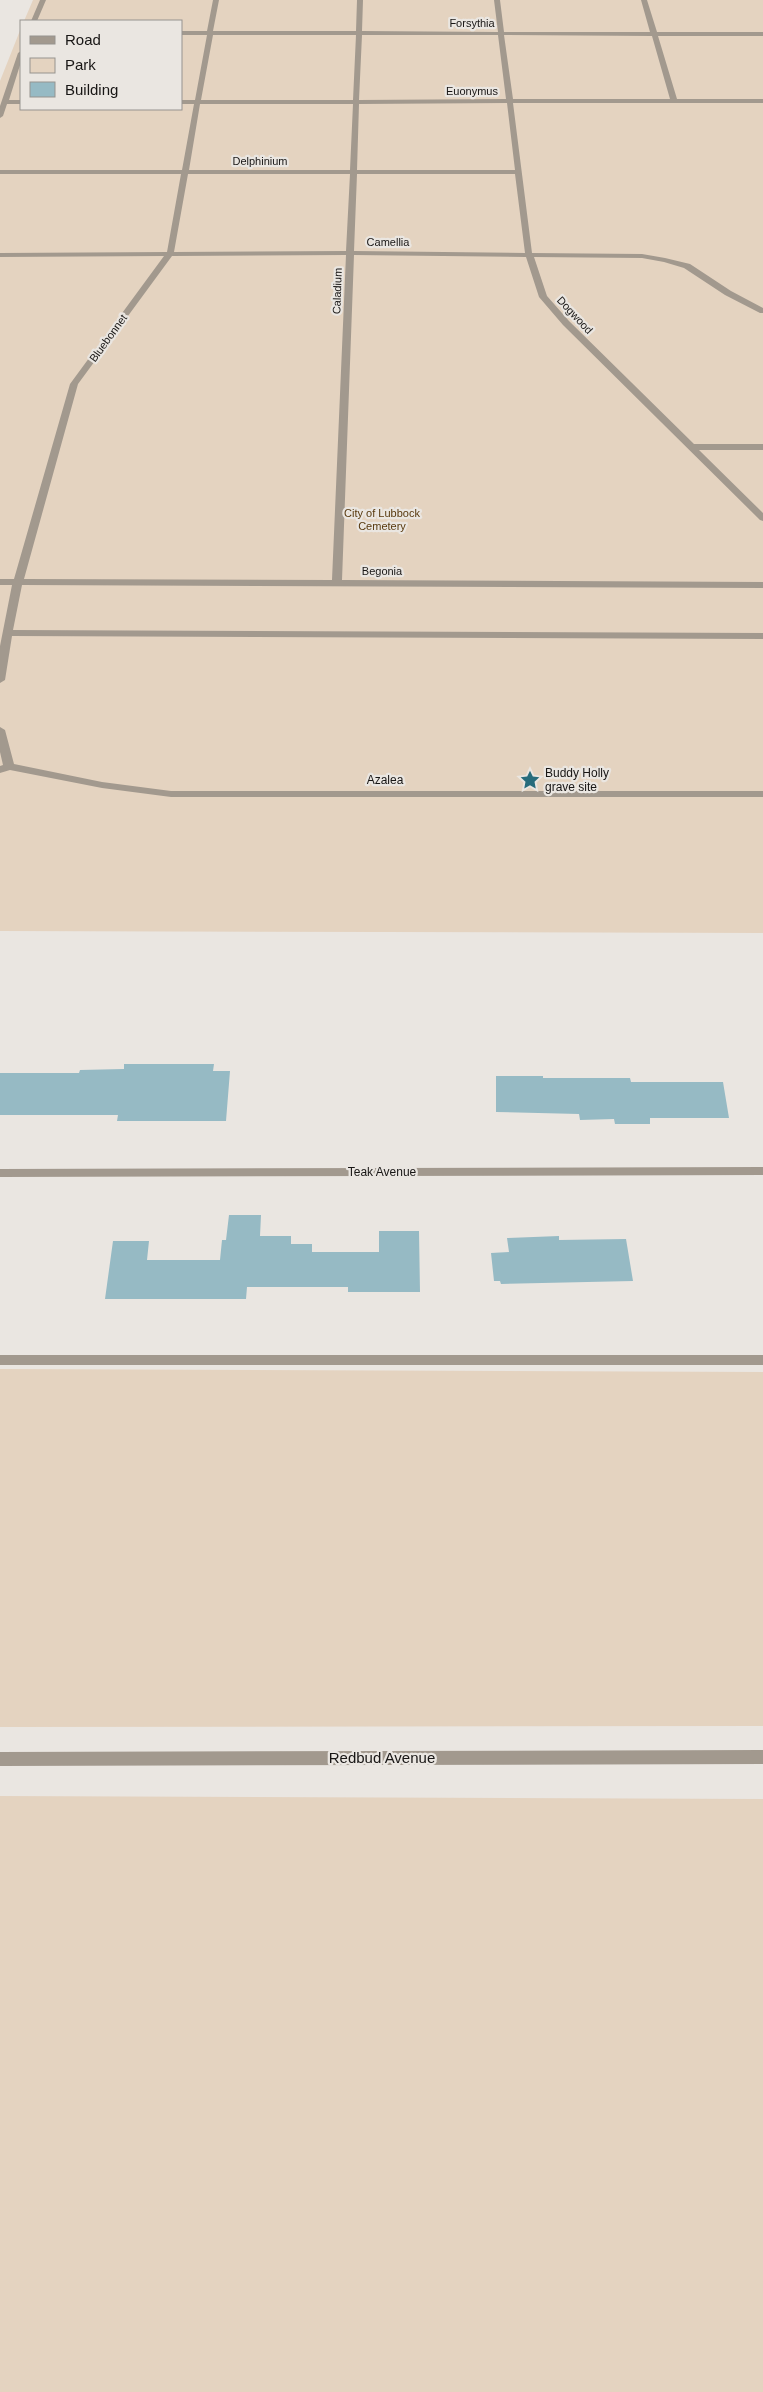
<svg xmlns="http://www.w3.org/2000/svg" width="763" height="2392" font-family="Helvetica,sans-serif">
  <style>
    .green { fill: #e4d3c0 }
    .building { fill: #96bac4 }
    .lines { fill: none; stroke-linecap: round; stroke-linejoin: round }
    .service { fill: #a2998e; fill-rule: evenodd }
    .minor { fill: #a2998e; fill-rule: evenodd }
    .labels { text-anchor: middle; stroke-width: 4.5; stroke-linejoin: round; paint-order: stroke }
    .far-street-label { font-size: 11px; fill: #181615; stroke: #eae6e1 }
    .far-park-label { font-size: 11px; fill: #58390e; stroke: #eae6e1 }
    .poi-label { font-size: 12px; fill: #181615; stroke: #eae6e1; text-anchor: start }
    .street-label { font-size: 12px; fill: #181615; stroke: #eae6e1 }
    .near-street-label { font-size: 15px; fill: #181615; stroke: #eae6e1 }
  </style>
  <rect width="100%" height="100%" fill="#eae6e1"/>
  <path class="green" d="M33 0H763V933L0 931V81L21 28V109H181V21H24Z
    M0 1369 763 1372V1726L0 1727Z
    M0 1796 763 1799V2392H0Z"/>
  <path class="building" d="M124 1064H214L213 1071H230L226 1121H117L118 1115H0V1073H79L80 1070 124 1069Z
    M496 1076H543V1078H630L631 1082H723L729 1118H650V1124H615L614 1119 580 1120 579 1114 496 1112Z
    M229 1215H261L260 1236H291V1244H312V1252H379V1231H419L420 1292H348V1287H247L246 1299H105L113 1241H149L147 1260H220L222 1240H226Z
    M559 1236V1240L626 1239 633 1281 501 1284 500 1281H494L491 1253 509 1252 507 1238Z"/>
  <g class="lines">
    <path class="service" d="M40 0H46L37 21H31Z
      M213 0H219L213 31H356L357 0H363L362 31 498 32 494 0H500L504 32H650L641 0H647L657 32H763V36H658L677 99H763V103H513L532 253 642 254 665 258 690 264 731 291 763 308V313H760L725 295 684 268 664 262 642 258 534 257 547 296 569 321 694 444H763V450H699L763 513V521L760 520 563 325 539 297 526 257 354 255 342 580 763 582V588L22 585 13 630 763 633V639L12 636 5 680 0 683V646L12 585H0V579H14L70 384 164 256 0 257V253L167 252 181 174H0V170H182L194 104H181V100H195L207 35H181V31H207ZM213 35H356L353 100H201ZM362 35H498L506 99 359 100ZM504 35 652 36 670 99H513ZM507 103 515 170H357L359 104ZM200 104H353L350 170H189ZM188 174H350L346 251 174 252ZM357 174H515L525 253 354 251ZM346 255 332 580 24 579 78 384 172 256Z
      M21 51V62L9 100H21V104H7L3 116 0 118V106L18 53Z
      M0 727 5 730 14 764 102 782 171 791H763V797H171L102 788 10 770 0 773V766L3 765 0 752Z
      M0 1355H763V1365H0Z"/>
    <path class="minor" d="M763 1167V1175L0 1177V1169Z
      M763 1750V1764L0 1766V1752Z"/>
  </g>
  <defs>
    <symbol id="sight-bare" viewBox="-9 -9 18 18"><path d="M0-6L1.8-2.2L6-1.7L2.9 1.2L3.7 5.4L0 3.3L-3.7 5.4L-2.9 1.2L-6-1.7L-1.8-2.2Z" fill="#276c7c" stroke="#eae6e1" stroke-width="2.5" paint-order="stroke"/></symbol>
  </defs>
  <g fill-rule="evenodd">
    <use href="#sight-bare" x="516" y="766" width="28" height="28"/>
  </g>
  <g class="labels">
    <g class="far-street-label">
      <text x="472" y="27">Forsythia</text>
      <text x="472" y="95">Euonymus</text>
      <text x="260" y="165">Delphinium</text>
      <text x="388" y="246">Camellia</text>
      <text transform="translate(337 291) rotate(-88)" y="4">Caladium</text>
      <text transform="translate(575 315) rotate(47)" y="4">Dogwood</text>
      <text transform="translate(108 338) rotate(-54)" y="4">Bluebonnet</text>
      <text x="382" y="575">Begonia</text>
    </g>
    <g class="far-park-label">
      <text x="382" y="517">City of Lubbock<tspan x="382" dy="13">Cemetery</tspan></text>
    </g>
    <g class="poi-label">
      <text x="545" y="777">Buddy Holly<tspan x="545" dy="14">grave site</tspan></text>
    </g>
    <g class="street-label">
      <text x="385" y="784">Azalea</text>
      <text x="382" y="1176">Teak Avenue</text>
    </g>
    <g class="near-street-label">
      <text x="382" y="1763">Redbud Avenue</text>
    </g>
  </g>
  <rect x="20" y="20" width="162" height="90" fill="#eae6e1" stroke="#96938f"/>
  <rect x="30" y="36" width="25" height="8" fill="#a2998e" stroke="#96938f"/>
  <text x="65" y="45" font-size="15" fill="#181615">Road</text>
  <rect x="30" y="58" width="25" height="15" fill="#e4d3c0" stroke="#96938f"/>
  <text x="65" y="70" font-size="15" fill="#181615">Park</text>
  <rect x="30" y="82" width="25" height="15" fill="#96bac4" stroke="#96938f"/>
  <text x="65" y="95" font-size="15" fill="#181615">Building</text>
</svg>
